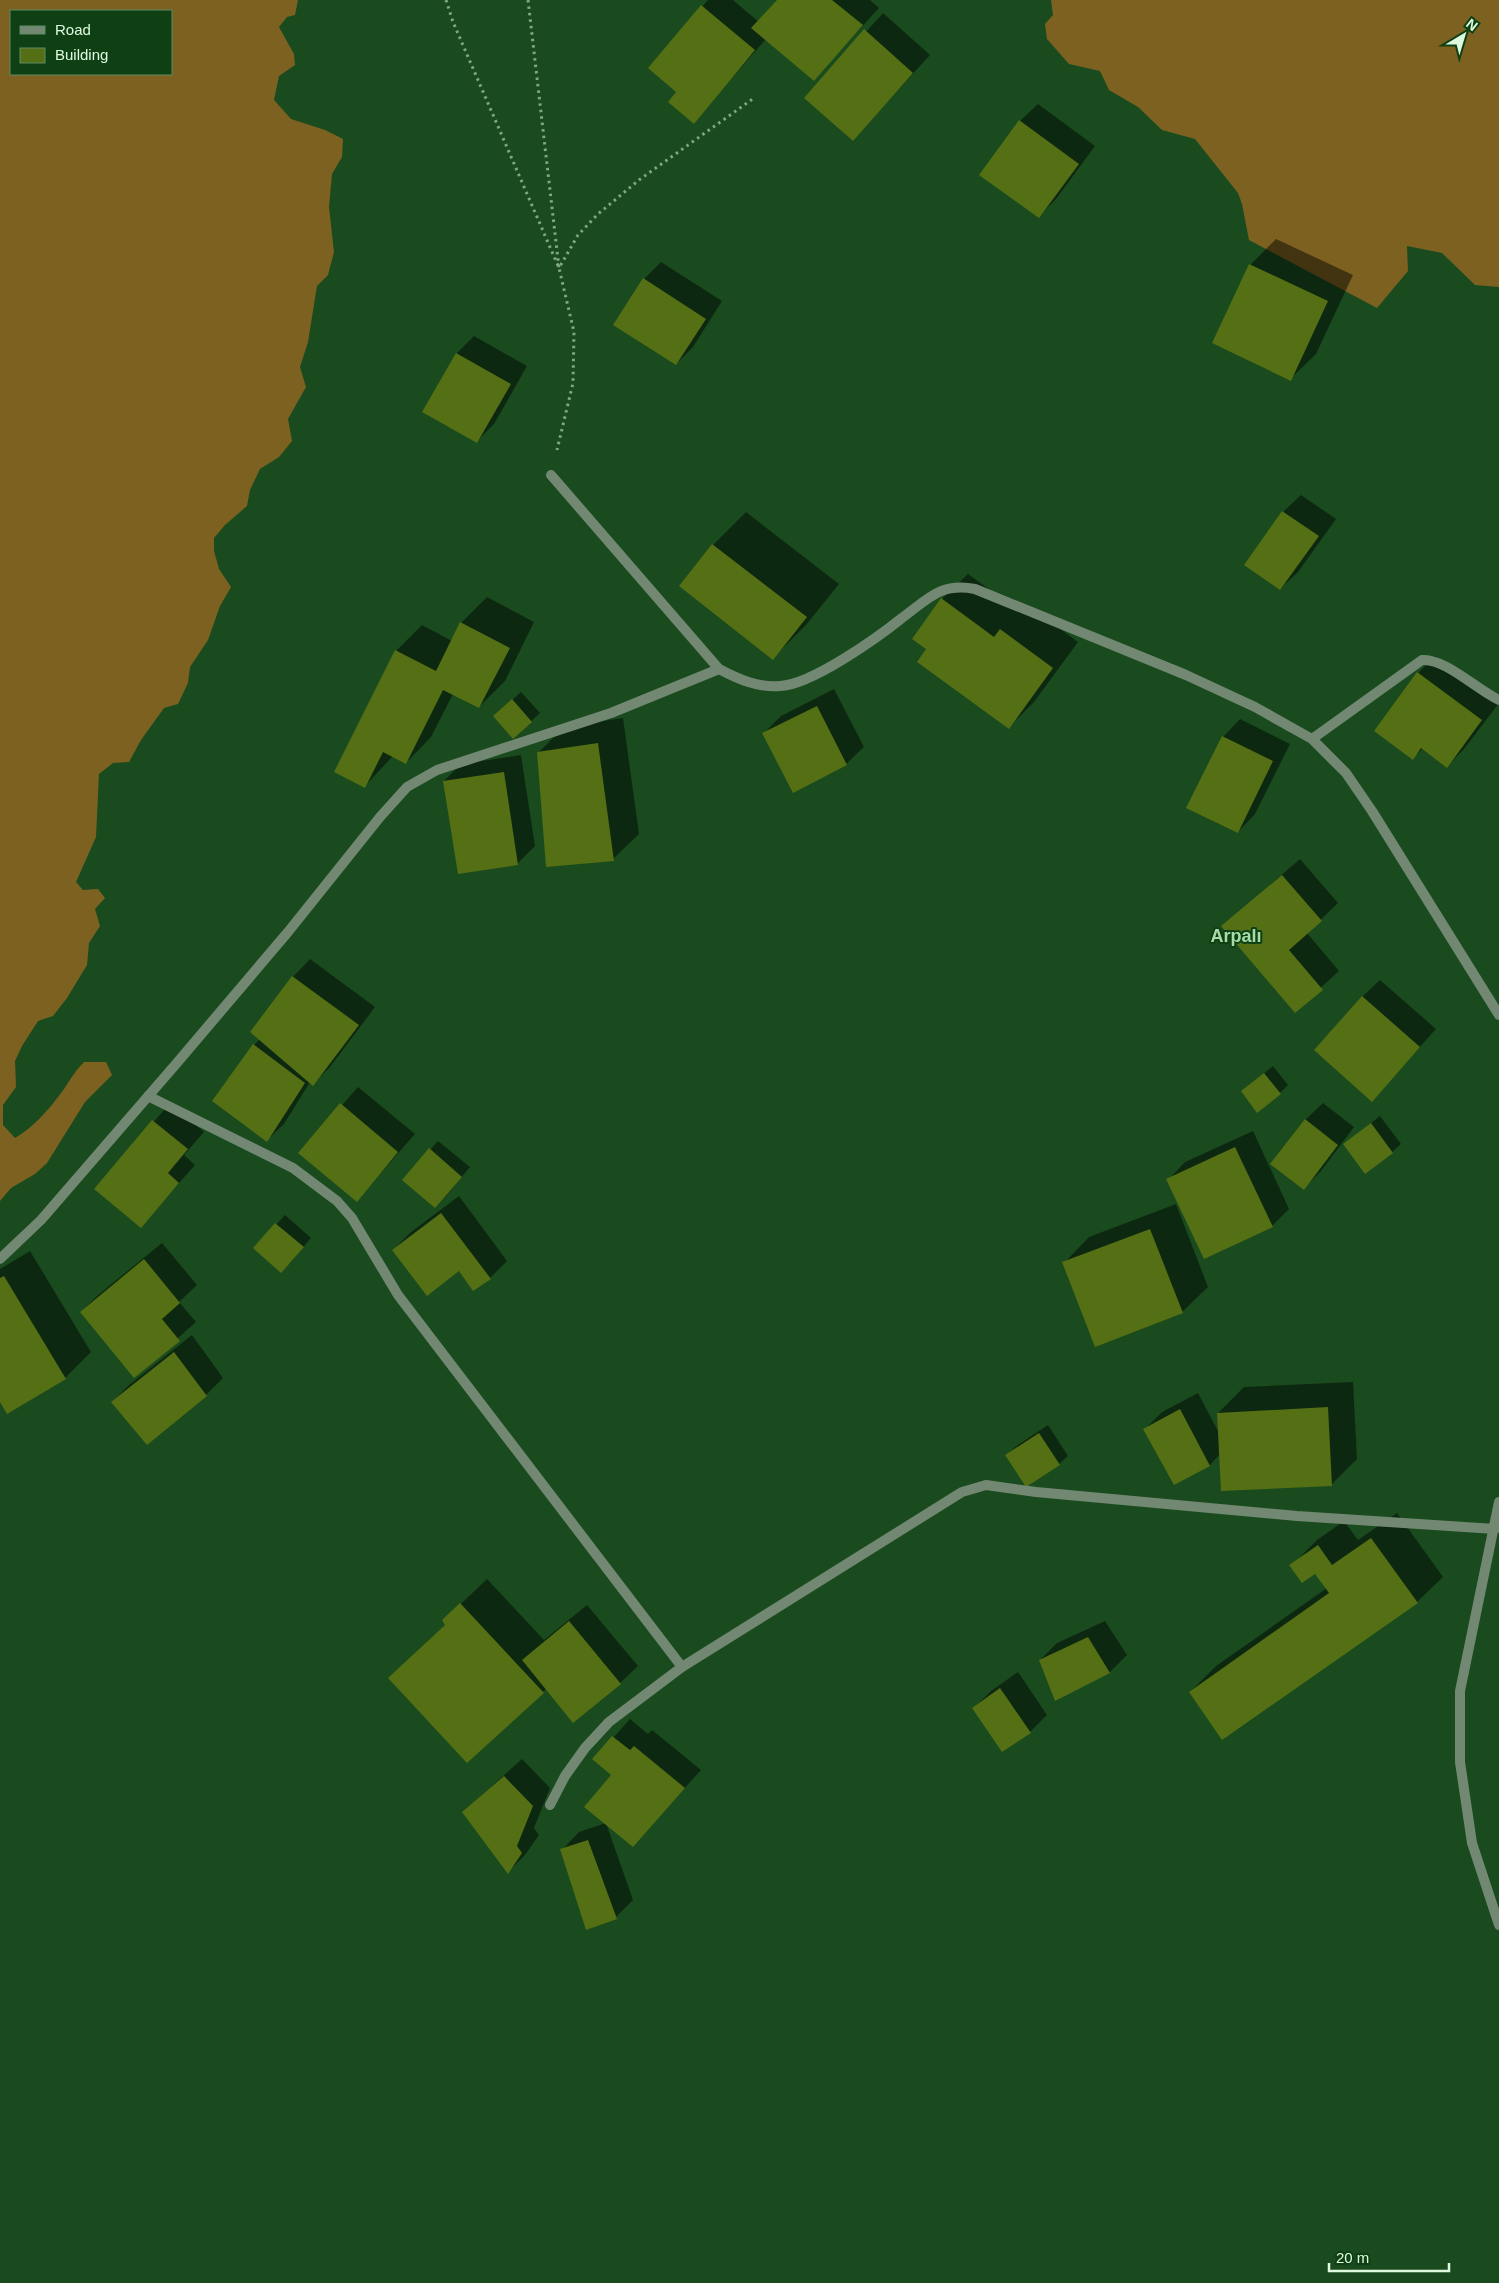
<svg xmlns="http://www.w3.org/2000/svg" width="1499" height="2283" font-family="Arial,sans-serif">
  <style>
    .forest { fill: #7d6121; fill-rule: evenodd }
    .shadow { fill: #0007 }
    .building { fill: #556f14 }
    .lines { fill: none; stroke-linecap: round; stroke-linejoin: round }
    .path { stroke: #81a683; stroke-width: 3; stroke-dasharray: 2.5 4; stroke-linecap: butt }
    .street { stroke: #738873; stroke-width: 10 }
    .labels { text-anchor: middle; stroke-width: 4; stroke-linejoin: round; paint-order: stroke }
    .quarter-label { font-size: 18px; font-weight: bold; fill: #a7dba7; stroke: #0e4014 }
  </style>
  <rect width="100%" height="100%" fill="#1a4b1e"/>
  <path class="forest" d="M0 0H298L295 15 287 17 279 27 294 54 295 65 279 76 274 100 291 119 325 130 343 139 342 157 332 174 329 207 334 252 328 275 317 286 308 342 300 367 306 387 288 419 292 441 279 457 260 469 250 490 247 506 225 525 214 538V551L219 569 231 587 220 606 208 640 190 667 188 683 178 704 164 708 141 740 129 762 113 763 99 774 96 837 76 882 83 890 98 889 105 898 95 909 100 926 89 943 87 965 67 998 53 1016 38 1021 22 1046 15 1061 16 1087 3 1105V1125L15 1138C32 1128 46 1113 58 1097 68 1085 72 1074 84 1062H106L112 1075 85 1102 47 1163 35 1174 11 1188 0 1201ZM171 11V74H11V11Z
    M1051 0H1499V287L1475 285 1442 253 1407 246 1408 271 1377 308 1249 240 1242 204 1238 193 1195 139 1162 130 1138 107 1109 90 1100 71 1069 64 1047 39 1045 24 1053 15Z"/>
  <path class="shadow" d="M708 0H733L759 22 778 0H870L879 8 814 79 766 39 693 122 678 92 649 68Z
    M883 13 930 55 852 140 806 98Z
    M1038 104 1095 146 1056 199 1039 216 981 174 1020 121Z
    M1276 239 1353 275 1316 354 1290 379 1250 265Z
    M661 262 722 301 693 347 676 364 644 279Z
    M474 336 527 366 494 424 477 441 424 411 457 353Z
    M1301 495 1336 519 1298 572 1280 589 1246 565 1283 512Z
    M746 512 839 584 806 625 773 658 713 545Z
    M968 574 1019 611 1026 604 1078 642 1034 702 1009 727 928 649 942 599Z
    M487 597 534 622 505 681 479 707 453 694 431 737 406 763 393 756 365 786 396 651 422 625 452 641 461 623Z
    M1435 656 1499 703 1464 749 1447 766 1423 748 1413 758 1418 673Z
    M834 689 864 747 846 764 764 733 781 716Z
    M521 692 540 713 513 738 503 708Z
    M623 718 639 834 613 859 539 752 564 727Z
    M1240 719 1290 744 1255 814 1238 832 1223 737Z
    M521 755 535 846 517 864 444 781 461 764Z
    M1300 859 1338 903 1307 933 1339 971 1295 1011 1223 926Z
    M310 959 375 1007 330 1067 313 1084 310 1082 284 1124 266 1141 254 1045 260 1039 293 977Z
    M1380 980 1436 1029 1372 1100 1362 997Z
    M1273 1066 1288 1085 1280 1093 1242 1092Z
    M358 1087 415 1134 357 1200 300 1153Z
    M170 1103 204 1132 184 1155 195 1165 141 1226 96 1189Z
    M1323 1103 1354 1127 1321 1171 1304 1188 1305 1120Z
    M1380 1116 1401 1144 1392 1152 1345 1144Z
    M1253 1131 1289 1209 1272 1226 1168 1180 1185 1162Z
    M438 1141 470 1167 444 1198 404 1179Z
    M459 1196 507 1261 490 1278 393 1250 411 1232Z
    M1176 1204 1208 1287 1182 1312 1064 1263 1089 1237Z
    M285 1215 311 1238 290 1263 255 1248Z
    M162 1243 197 1285 179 1302 196 1322 135 1376 81 1312 98 1295Z
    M30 1251 91 1352 65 1378 8 1412 0 1399V1269Z
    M192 1335 223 1378 206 1395 112 1402 129 1385Z
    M1353 1382 1357 1459 1331 1485 1220 1454 1210 1465 1174 1484 1145 1429 1162 1412 1198 1393 1219 1433 1218 1413 1244 1387Z
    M1048 1425 1068 1456 1059 1464 1027 1486 1006 1456 1015 1447Z
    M1397 1513 1443 1577 1417 1602 1190 1692 1216 1666 1327 1588 1315 1572 1291 1566 1317 1540 1344 1521 1358 1540Z
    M487 1579 544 1640 587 1605 638 1666 620 1683 547 1688 467 1761 390 1678 446 1624 444 1620Z
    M1105 1621 1127 1655 1110 1672 1040 1660 1057 1643Z
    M1018 1672 1047 1715 1030 1732 974 1708 991 1691Z
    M630 1719 648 1734 652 1730 701 1770 633 1845 613 1775 594 1759Z
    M522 1759 550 1788 534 1828 539 1835 525 1855 508 1872 463 1812Z
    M606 1823 633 1900 616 1917 562 1850 579 1832Z"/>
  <path class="building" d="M777 0H832L863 25 814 81 751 28Z
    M701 5 755 50 694 124 668 102 676 92 648 68Z
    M864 29 913 73 853 141 804 98Z
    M1019 120 1079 164 1039 218 979 175Z
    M1249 264 1328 301 1291 381 1212 343Z
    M643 278 706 319 676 365 613 325Z
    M456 353 511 384 477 443 422 412Z
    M1282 511 1319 536 1280 590 1244 565Z
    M712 544 807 617 773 660 679 586Z
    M941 598 994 637 1000 629 1053 668 1009 729 917 662 926 649 912 639Z
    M460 622 510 648 479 708 443 690 406 764 383 752 365 788 334 772 395 650 436 671Z
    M1417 672 1482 720 1447 768 1421 748 1413 760 1374 731Z
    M512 699 532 722 513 739 493 716Z
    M817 706 847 765 793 793 762 733Z
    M1222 736 1273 761 1238 833 1186 808Z
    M598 743 614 861 546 867 537 752Z
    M504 772 518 865 458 874 443 781Z
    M1282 875 1322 921 1289 950 1323 990 1295 1013 1221 926Z
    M292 976 359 1025 313 1086 250 1032Z
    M1362 996 1420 1047 1372 1102 1314 1050Z
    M253 1044 305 1083 267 1142 212 1101Z
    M1264 1073 1281 1094 1257 1113 1241 1091Z
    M340 1103 398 1152 357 1202 298 1153Z
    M1305 1119 1338 1145 1304 1190 1270 1164Z
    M152 1120 188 1149 168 1173 179 1183 141 1228 94 1189Z
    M1371 1123 1393 1153 1365 1174 1343 1144Z
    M1235 1147 1273 1227 1204 1259 1166 1179Z
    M429 1148 462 1177 435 1208 402 1180Z
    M441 1213 491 1279 473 1291 459 1271 427 1296 392 1250Z
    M275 1223 304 1247 281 1273 253 1248Z
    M1150 1229 1183 1313 1095 1347 1062 1262Z
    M144 1259 180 1303 162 1319 180 1341 134 1378 80 1312Z
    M4 1276 66 1379 7 1414 0 1402V1278Z
    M174 1352 207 1396 147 1445 111 1402Z
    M1328 1407 1332 1486 1221 1491 1217 1413Z
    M1180 1409 1210 1466 1174 1485 1143 1429Z
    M1039 1433 1060 1465 1026 1487 1005 1455Z
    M1371 1538 1418 1603 1222 1740 1189 1692 1329 1593 1315 1574 1302 1583 1289 1565 1318 1545 1332 1565Z
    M460 1603 544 1693 467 1763 388 1678 445 1625 442 1620Z
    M569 1621 621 1684 573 1723 522 1660Z
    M1088 1637 1110 1673 1055 1701 1039 1660Z
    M1000 1688 1031 1733 1002 1752 972 1708Z
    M612 1736 630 1750 634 1746 685 1788 633 1847 584 1807 611 1775 592 1759Z
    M504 1776 533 1806 517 1846 522 1853 508 1874 462 1812Z
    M588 1840 617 1919 586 1930 560 1849Z"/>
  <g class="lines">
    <path class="path" d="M446 0 453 22 559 268 574 332 573 383 557 450
      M528 0 559 268 578 235 598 214 639 180 754 98"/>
    <path class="street" d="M551 475 719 669
      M1312 739 1422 660C1445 658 1477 690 1499 700
      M148 1096 293 1168 337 1201 352 1218 398 1295 682 1667
      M0 1259 41 1220 176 1064 288 932 380 817 407 787 437 770 611 713 719 669C738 679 758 688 780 686 811 685 877 638 902 618 928 599 941 582 975 589L1186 675 1255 707 1312 739 1346 773 1372 811 1499 1015
      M1499 1502 1460 1691V1762L1472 1843 1499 1925
      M550 1805 565 1776 585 1748 609 1722 682 1667 962 1492 986 1485 1036 1492 1297 1516 1495 1529"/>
  </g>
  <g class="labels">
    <g class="quarter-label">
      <text x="1236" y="942">Arpalı</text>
    </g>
  </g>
  <rect x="10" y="10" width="162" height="65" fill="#0e4014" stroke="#618a65"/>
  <rect x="20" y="26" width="25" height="8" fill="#738873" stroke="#618a65"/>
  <text x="55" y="35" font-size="15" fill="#def9de">Road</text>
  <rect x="20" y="48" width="25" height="15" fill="#556f14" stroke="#618a65"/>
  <text x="55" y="60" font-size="15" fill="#def9de">Building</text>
  <g transform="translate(1464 35) rotate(38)" stroke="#0e4014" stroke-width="4" paint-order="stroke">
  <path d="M0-4L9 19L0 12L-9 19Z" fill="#def9de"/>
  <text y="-8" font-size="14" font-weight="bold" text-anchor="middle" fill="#def9de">N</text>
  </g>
  <path d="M1329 2263v8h120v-8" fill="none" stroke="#def9de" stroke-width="2.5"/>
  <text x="1336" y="2263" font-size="15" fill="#def9de" stroke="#0e4014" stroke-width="4" paint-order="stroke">20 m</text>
</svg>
